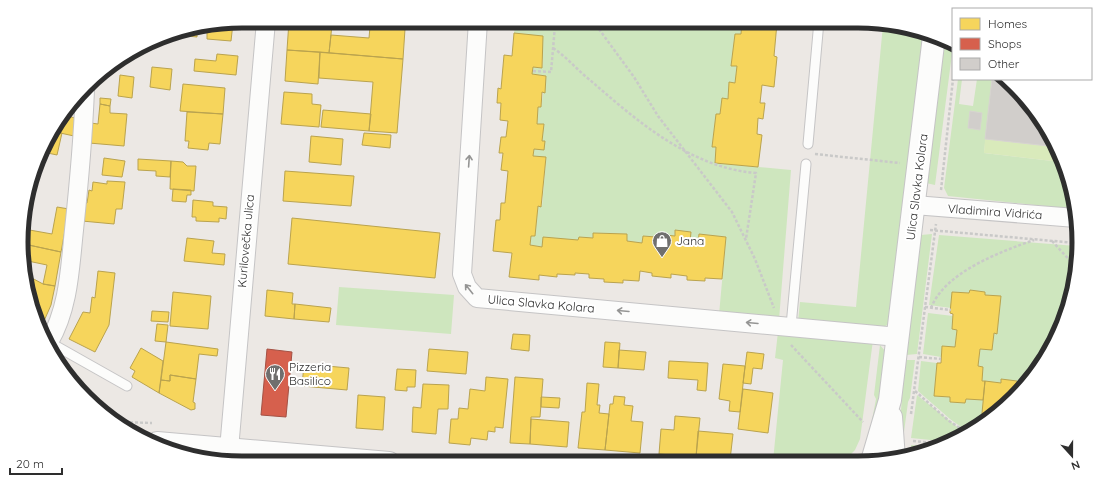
<svg xmlns="http://www.w3.org/2000/svg" width="1100" height="484" font-family="Quicksand,sans-serif">
  <style>
    .green { fill: #cee6be }
    .pitch { fill: #d9eabb }
    .homes { fill: #f6d55c; stroke: #baa34e }
    .shops { fill: #d6604d; stroke: #a45144 }
    .building { fill: #d1cecb; stroke: #d7d4d0 }
    .lines { fill: none; stroke-linecap: round; stroke-linejoin: round }
    .lane-casing { stroke: #c5c4c5; stroke-width: 11 }
    .street-casing { stroke: #c5c4c5; stroke-width: 20 }
    .secondary-casing { stroke: #c5c4c5; stroke-width: 24 }
    .path { stroke: #c9c9c8; stroke-width: 2.5; stroke-dasharray: 3 2; stroke-linecap: butt }
    .lane { stroke: #fcfcfb; stroke-width: 9 }
    .street { stroke: #fcfcfb; stroke-width: 18 }
    .secondary { stroke: #fcfcfb; stroke-width: 22 }
    .oneway { stroke: #959594 }
    .labels { text-anchor: middle; stroke-width: 4; stroke-linejoin: round; paint-order: stroke }
    .street-label { font-size: 12px; fill: #2e2e2e; stroke: #fff }
    .poi-label { font-size: 12px; fill: #2e2e2e; stroke: #fff; text-anchor: start }
    .rim { fill: none; stroke: #2e2e2e; stroke-width: 5 }
  </style>
  <rect width="100%" height="100%" fill="#ece8e4"/>
  <path class="green" d="M550 21H742L741 34H735L731 65 737 66 735 83 729 82 728 99H722L720 114H716L712 146 716 147 715 163 791 170 779 320 719 315 726 237 699 234 698 243 690 242 691 232 676 230 675 236 656 234V237L643 236 642 243 627 241V234L593 233V238L579 237 578 240 542 247 530 245 531 236H535L538 206H542L546 158 533 156 534 149 545 141H542L544 125 537 124 538 107H541L546 76 532 74 533 67 542 68 543 59 514 33 515 25 550 28Z
    M883 25 925 32 890 323 884 327 798 322 800 302 856 307Z
    M944 42 953 46 935 185 926 183Z
    M958 79H962L959 104 973 106 977 79H992L984 153 1061 162 1074 209 948 196 944 188Z
    M932 234 917 354 906 355 921 235Z
    M939 235 1076 246 1067 313 1042 365 1023 385 1017 384V381L1001 379V383L982 381 983 367 978 366 980 349 992 350 994 333 997 334 1000 296 985 295V292L970 290 969 293 953 292 951 308 929 305Z
    M339 287 454 295 451 334 336 325Z
    M928 313 953 316 952 329 957 330 955 347 943 346 941 357 923 354Z
    M778 332 873 340 860 439 855 450 844 461H773L783 360 775 358Z
    M880 345 885 351 886 356 877 419 870 431 876 399 874 395Z
    M905 360H915L910 398 908 402 904 432 899 435Z
    M921 361 937 363 934 396 950 397V402L965 403 966 399 983 400 981 424 968 432 950 419 918 391Z
    M917 395 965 433 950 442 911 438Z
    M911 445 939 447 912 454Z"/>
  <path class="pitch" d="M985 139 1057 147 1061 162 984 153Z"/>
  <path class="homes" d="M289 21 332 25 329 53 287 50Z
    M742 21H781V23H777L774 56 777 57 774 87 762 85 760 103H765L763 119 758 118 757 134 762 135 758 167 715 163 716 147H712L716 114H720L722 98 728 99 729 82 735 83 737 66H731L735 34H741Z
    M233 23 231 41 207 39V29H197Z
    M370 27 405 29 403 59 329 53 331 35 369 38Z
    M197 28V37L168 34 171 33Z
    M514 33 543 36 542 68 533 67 532 74 546 76 545 93 542 92 541 107H538L537 124H544L542 141H545L544 150 534 149 533 156 546 157 541 207 538 206 535 236H531L530 245 542 247 543 237 578 240 579 237 593 238V233L627 234V241L642 243 643 236 656 237V234L675 236V230L691 232 690 242 698 243 699 234 726 237 722 279 705 278V281L687 280V276L671 274V278L652 276V273L640 271 639 281 623 280V283L604 282V279L589 278V274L575 273V275L557 274V277L539 275V280L509 277 512 253 493 251 496 220H500L501 203H505L508 171 501 170 503 153H499L501 137H506L508 121 500 120 501 103H497L498 88 501 89 504 55 512 56Z
    M287 50 320 52 318 84 285 81Z
    M320 52 403 59 397 133 369 131 373 82 319 78Z
    M217 54 238 56 236 75 194 71 195 59 216 61Z
    M152 67 172 69 170 90 150 87Z
    M120 75 134 77 132 98 118 96Z
    M183 84 225 88 223 114 180 111Z
    M284 92 312 94V104L321 105 319 127 281 124Z
    M100 98 111 99 110 106 100 104Z
    M100 104 110 106V113L127 114 124 146 89 143 91 123 98 124Z
    M323 110 371 114 369 131 321 127Z
    M187 112 223 114 220 144 209 143 208 150 188 148 189 141H185Z
    M64 115 75 118 74 136 51 131Z
    M51 131 62 133 57 155 43 152 40 160Z
    M364 133 391 135 390 148 362 145Z
    M311 136 343 139 341 165 309 162Z
    M104 158 125 161 122 177 102 175Z
    M138 159 171 161 170 177 156 176V171L138 170Z
    M171 161 183 162 187 166H196L194 191 170 189Z
    M285 171 354 176 351 206 283 201Z
    M107 181 125 182 122 209H116L114 224 82 221 84 203H87L89 190 92 191 93 182 107 184Z
    M173 189 191 190V195H187L186 202 172 201Z
    M193 200 213 202V206L227 207 226 219 219 218V222L196 221V217H192Z
    M57 207 69 209 61 252 24 244V229L52 234Z
    M292 218 440 233 435 278 288 264Z
    M187 238 214 241 212 253 225 254 224 265 184 261Z
    M24 244 61 252 55 286 43 284 47 265 23 260Z
    M98 271 115 273 109 325 95 352 69 339 83 312 90 313 92 297 95 298Z
    M30 277 43 284 55 286 51 305 44 321 39 319 27 283Z
    M267 290 293 293 292 304H295L294 319 265 316Z
    M970 290 985 292V295L1001 296 997 334 994 333 992 350 980 349 978 366 983 367 982 381H985L983 400 966 399 965 403 950 402V397L934 396 937 363H941L942 346 955 347 957 330 952 329 953 314 950 313 952 292 969 293Z
    M173 292 211 296 208 329 170 326Z
    M295 304 331 308 329 322 294 319Z
    M152 311 169 312 168 322 151 321Z
    M157 324 168 325 166 342 155 341Z
    M513 334 530 335 529 351 511 349Z
    M166 342 218 349 217 356 199 354 196 379 170 375V381L161 380Z
    M605 342 620 343 618 368 603 367Z
    M141 348 163 361 159 393 132 377 135 371 130 368Z
    M429 349 468 352 466 374 427 371Z
    M619 350 646 352 644 370 618 368Z
    M747 352 764 354 762 369 753 368 751 384 743 383Z
    M669 361 708 363 706 391 697 390 698 380 668 378Z
    M304 364 349 368 347 390 302 386Z
    M723 364 745 366 740 412 729 411 730 401 719 399Z
    M397 369 416 370 415 387H407V391L395 390Z
    M170 375 196 379 193 402 195 403V409L191 410 159 393 161 380 170 381Z
    M486 377 508 379 503 428 495 427V432L488 431 487 440 471 438 470 445 449 443 451 419H458L459 408 468 409 470 389 485 391Z
    M515 377 543 379 540 417H531L530 444 510 443Z
    M1001 379 1017 381V384L1023 385 993 417 981 424 985 381 1001 383Z
    M587 383 599 384 597 405H600L599 413 609 414 605 450 578 448 582 412H585Z
    M423 384 449 385 448 409H438L436 434 412 432 413 407 421 408Z
    M743 389 773 393 768 433 738 429Z
    M358 395 385 397 383 430 356 428Z
    M614 396 625 397 624 405 633 406 631 421 643 422 640 453 605 450 610 404H613Z
    M541 397 560 398 559 408 541 407Z
    M675 416 700 418 696 457 659 454 661 429 674 430Z
    M531 419 569 422 567 447 530 444Z
    M698 431 733 434 730 460 696 457Z"/>
  <path class="shops" d="M267 349 292 352 286 417 261 415Z"/>
  <path class="building" d="M992 79H1006L1057 147 985 139Z
    M970 111 982 113 980 130 968 128Z"/>
  <g class="lines">
    <defs>
      <path id="lane" d="M808 144 819 21
        M791 326 806 164
        M49 342 127 386"/>
      <path id="street" d="M478 21 462 274 467 287 477 298 898 337
        M914 205 1076 218
        M46 340 49 342C69 308 70 267 74 230 79 183 83 137 85 90
        M228 461 266 21"/>
      <path id="secondary" d="M891 417 894 459
        M157 443 389 463
        M872 461 890 400 934 36"/>
    </defs>
    <use href="#lane" class="lane-casing"/>
    <use href="#street" class="street-casing"/>
    <use href="#secondary" class="secondary-casing"/>
    <path class="path" d="M593 21 634 77 658 116 732 212 755 259 774 308
      M553 48C567 57 577 70 590 80 637 121 691 168 756 173L746 239
      M533 71 551 72 555 26 550 25 548 21
      M815 154 900 163
      M941 190 953 79
      M930 230 1076 243
      M1052 241 1074 265
      M925 307 951 310
      M931 308C945 272 1000 252 1034 240
      M791 345 863 422
      M919 357 941 359
      M915 391 949 421 966 432
      M911 414 936 224
      M120 422 152 423
      M913 441 946 444"/>
    <use href="#lane" class="lane"/>
    <use href="#street" class="street"/>
    <use href="#secondary" class="secondary"/>
  </g>
  <defs><path id="oneway-shaft" d="M-6 0H5M1.5-3L5.5 0L1.5 3" fill="none" stroke-width="1.6" stroke-linecap="round" stroke-linejoin="round"/></defs>
  <g class="oneway">
    <use href="#oneway-shaft" transform="translate(469 161) rotate(-86)"/>
    <use href="#oneway-shaft" transform="translate(469 289) rotate(-129)"/>
    <use href="#oneway-shaft" transform="translate(623 311) rotate(-175)"/>
    <use href="#oneway-shaft" transform="translate(752 323) rotate(-175)"/>
  </g>
  <defs>
    <symbol id="shop-pin" viewBox="-11 -11 22 30"><path d="M0 17L-7.5 6A9.5 9.5 0 1 1 7.5 6Z" fill="#706f6e" stroke="#fff"/><path d="M-5-2.5h2.3a2.7 3.5 0 0 1 5.4 0H5L5.5 6h-11ZM-1.5-2.5h3a1.5 2.3 0 0 0-3 0Z" fill="#fff"/></symbol>
    <symbol id="restaurant-pin" viewBox="-11 -11 22 30"><path d="M0 17L-7.5 6A9.5 9.5 0 1 1 7.5 6Z" fill="#706f6e" stroke="#fff"/><path d="M-5-6h1v4h1v-4h1v4h1v-4h1v5L-1.5 .5V6h-2V.5L-5-1ZM5-6V6H3V1.5H1.5Q1.5-4 5-6Z" fill="#fff"/></symbol>
  </defs>
  <g fill-rule="evenodd">
    <use href="#shop-pin" x="651" y="230" width="22" height="30"/>
    <use href="#restaurant-pin" x="264" y="363" width="22" height="30"/>
  </g>
  <g class="labels">
    <g class="street-label">
      <text transform="translate(917 187) rotate(-83)" y="4">Ulica Slavka Kolara</text>
      <text transform="translate(995 212) rotate(4)" y="4">Vladimira Vidrića</text>
      <text transform="translate(246 241) rotate(-85)" y="4">Kurilovečka ulica</text>
      <text transform="translate(541 304) rotate(5)" y="4">Ulica Slavka Kolara</text>
    </g>
    <g class="poi-label">
      <text x="676" y="245">Jana</text>
      <text x="289" y="371">Pizzeria<tspan x="289" dy="14">Basilico</tspan></text>
    </g>
  </g>
  <path d="M0 0H1100V484H0ZM242 28H858A214 214 0 0 1 1072 242V242A214 214 0 0 1 858 456H242A214 214 0 0 1 28 242V242A214 214 0 0 1 242 28Z" fill="#fff" fill-rule="evenodd"/>
  <path class="rim" d="M242 28H858A214 214 0 0 1 1072 242V242A214 214 0 0 1 858 456H242A214 214 0 0 1 28 242V242A214 214 0 0 1 242 28Z"/>
  <rect x="952" y="8" width="140" height="72" fill="#ffffff" stroke="#ababab"/>
  <rect x="960" y="18" width="20" height="12" fill="#f6d55c" stroke="#ababab"/>
  <text x="988" y="28" font-size="12" fill="#2e2e2e">Homes</text>
  <rect x="960" y="38" width="20" height="12" fill="#d6604d" stroke="#ababab"/>
  <text x="988" y="48" font-size="12" fill="#2e2e2e">Shops</text>
  <rect x="960" y="58" width="20" height="12" fill="#d1cecb" stroke="#ababab"/>
  <text x="988" y="68" font-size="12" fill="#2e2e2e">Other</text>
  <g transform="translate(1072 456) rotate(159)" stroke="#ffffff" stroke-width="3" paint-order="stroke">
  <path d="M0-3L7 15L0 10L-7 15Z" fill="#2e2e2e"/>
  <text y="-6" font-size="11" font-weight="bold" text-anchor="middle" fill="#2e2e2e">N</text>
  </g>
  <path d="M10 468v6h52v-6" fill="none" stroke="#2e2e2e" stroke-width="2"/>
  <text x="16" y="468" font-size="12" fill="#2e2e2e" stroke="#ffffff" stroke-width="3" paint-order="stroke">20 m</text>
</svg>
